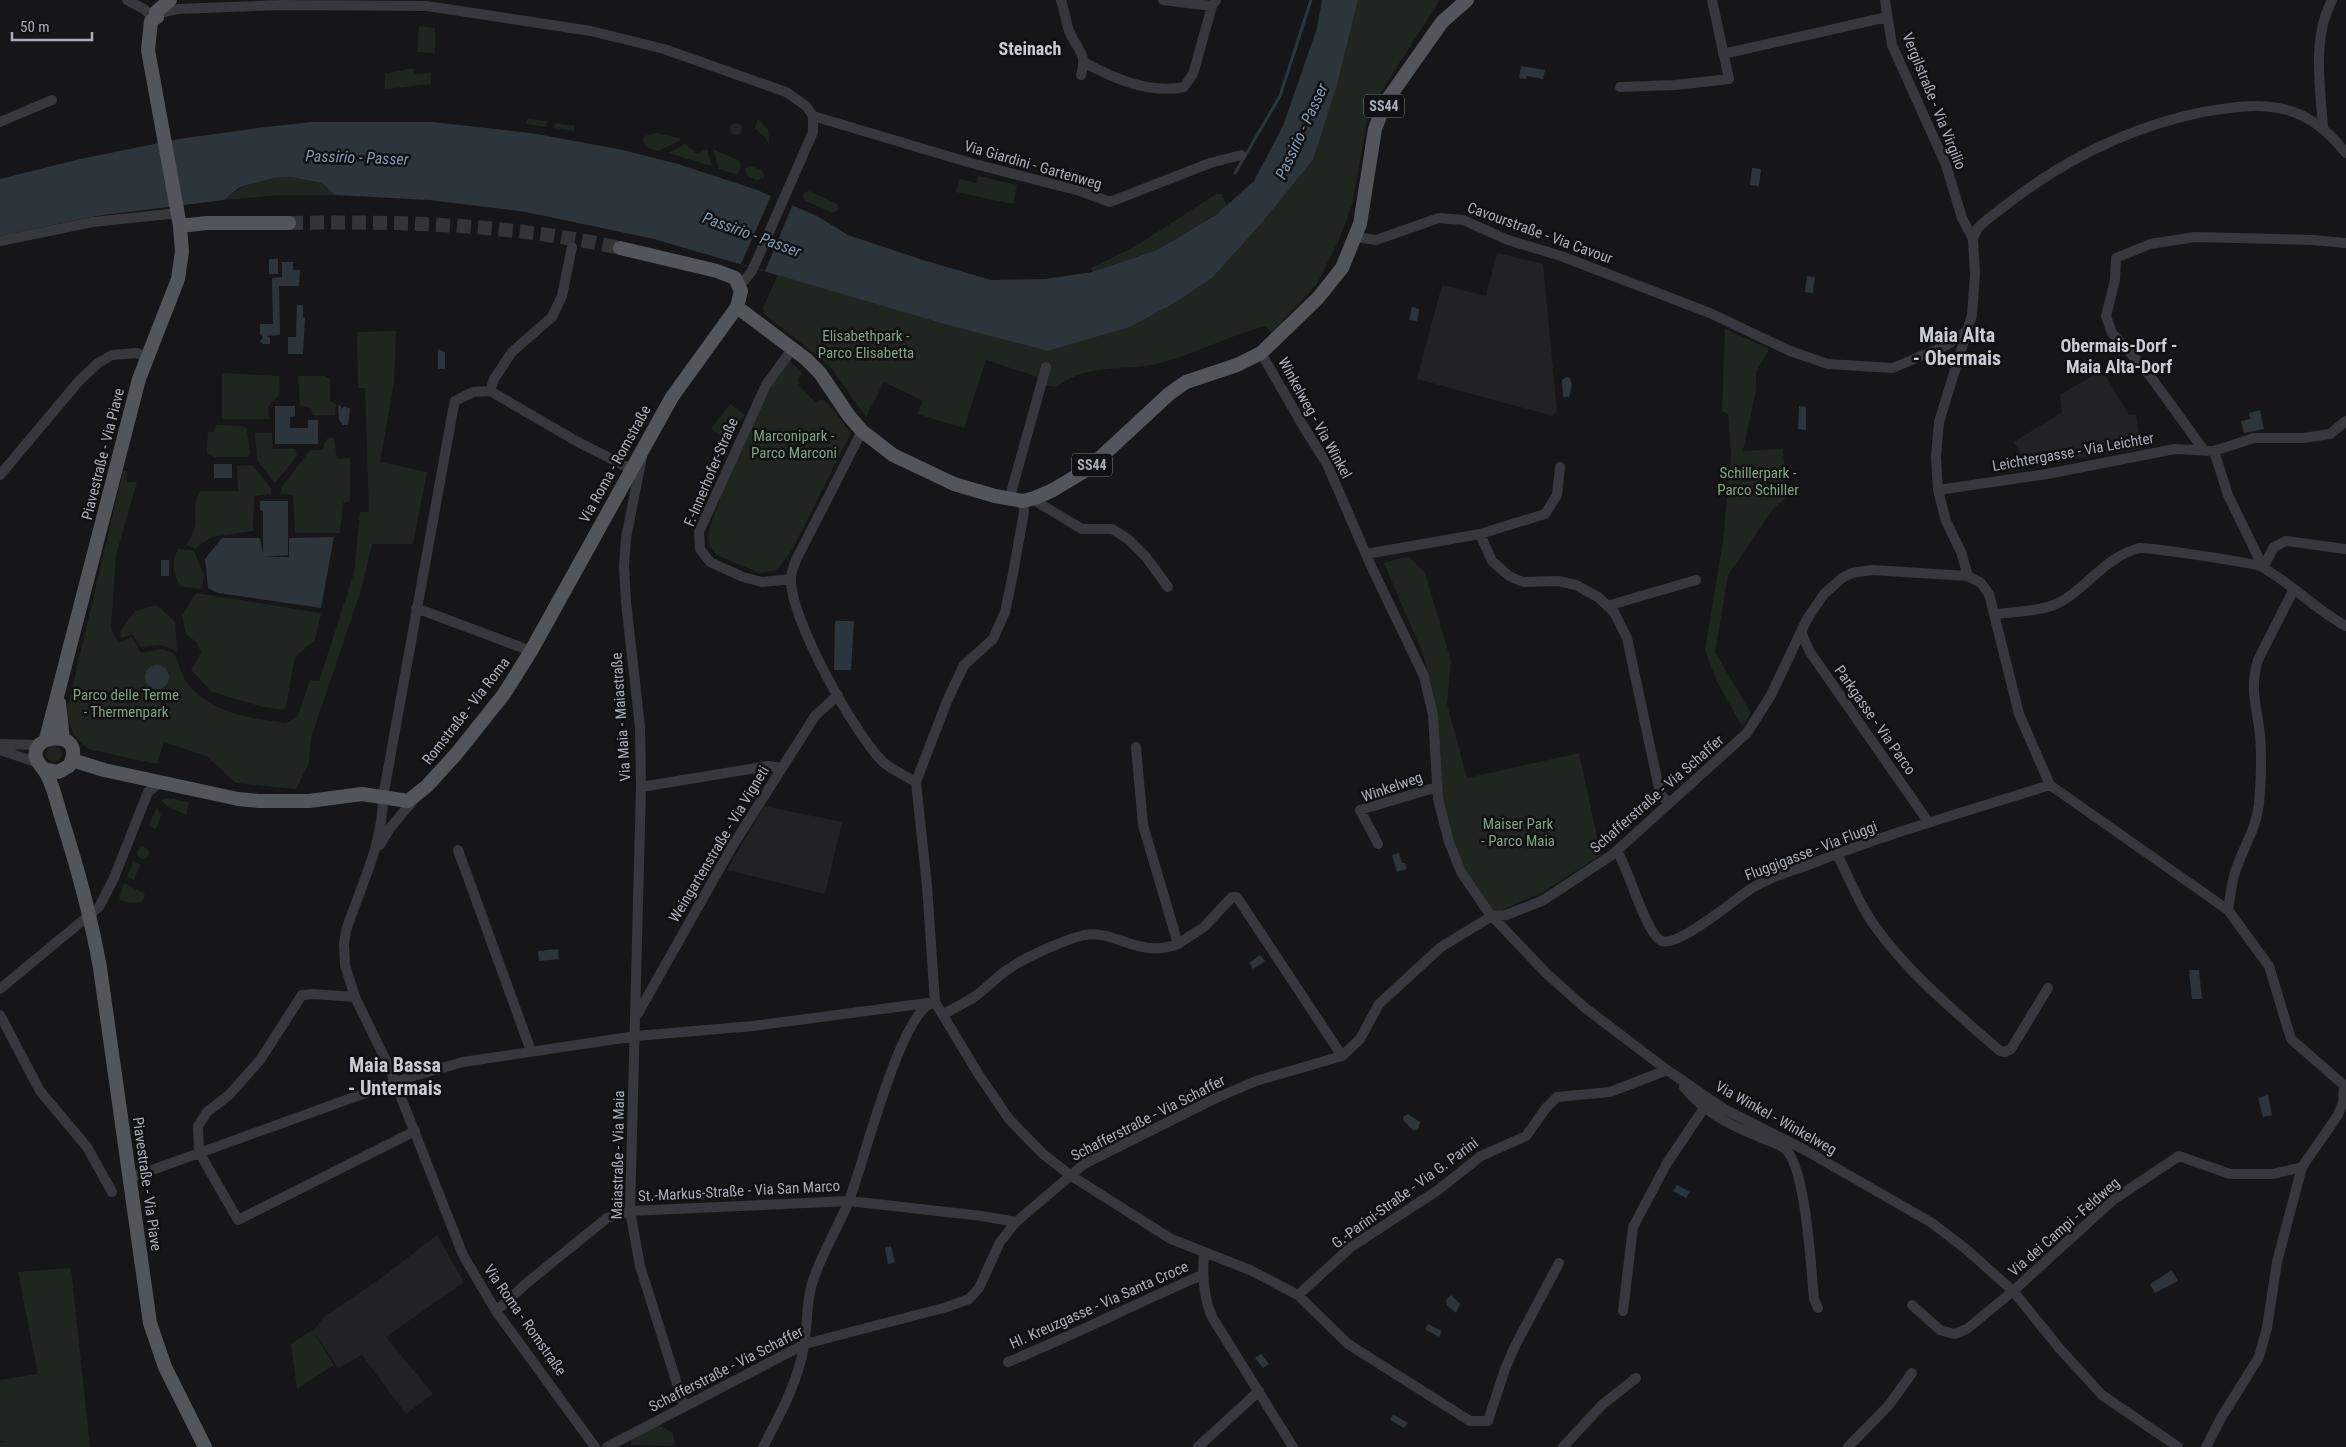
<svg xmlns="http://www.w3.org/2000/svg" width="2346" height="1447" font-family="'Roboto Condensed',sans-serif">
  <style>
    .built { fill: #222225 }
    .green { fill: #1e261f }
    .water { fill: #2c353c }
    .pier { fill: #161618 }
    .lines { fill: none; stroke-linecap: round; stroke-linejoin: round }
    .stream { stroke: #2c353c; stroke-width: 3 }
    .major-tunnel { stroke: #333438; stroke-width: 14; stroke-dasharray: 14 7; stroke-linecap: butt }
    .minor { stroke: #37383d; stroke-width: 10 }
    .major { stroke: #53555c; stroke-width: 14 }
    .labels { text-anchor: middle; stroke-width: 5; stroke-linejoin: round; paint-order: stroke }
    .shield { fill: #111113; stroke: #7b7e86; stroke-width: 1 }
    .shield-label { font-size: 14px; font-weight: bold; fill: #a8adb8 }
    .street-label { font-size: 15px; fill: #a8adb8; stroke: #111113 }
    .park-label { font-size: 15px; fill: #7fa381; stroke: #111113 }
    .water-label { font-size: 16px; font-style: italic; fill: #7f9bb3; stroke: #111113 }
    .quarter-label { font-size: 18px; font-weight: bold; fill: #c9ccd4; stroke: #111113 }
    .district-label { font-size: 20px; font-weight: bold; fill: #c9ccd4; stroke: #111113 }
  </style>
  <rect width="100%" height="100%" fill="#161618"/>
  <path class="built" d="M1497 253 1543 264 1557 411 1553 416 1417 379 1442 285 1486 296Z
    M2102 370 2129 415 2136 414 2141 449 2024 467 2022 456 2014 442 2062 412 2060 395Z
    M764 806 842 822 825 894 727 870Z
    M437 1235 464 1282 386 1337 433 1394 406 1414 362 1355 338 1368 313 1331 324 1317 384 1276Z"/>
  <path class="green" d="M1358 0H1440L1386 84 1367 119 1353 202 1341 235 1317 284 1272 332 1265 326C1229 336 1196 353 1160 363 1125 372 1087 362 1057 387L1040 385 1041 378 986 360 964 428 917 414 923 401 884 382 866 417 829 365 764 314 763 307 778 275 1048 351 1130 327 1178 301 1212 278 1313 160 1337 85Z
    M419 26 435 28V53L417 52Z
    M413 68 415 74 431 73V84L385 89V74Z
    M527 119 547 121 546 127 526 124Z
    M758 119 768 130 770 146 765 137 755 129Z
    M730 129a6 6 0 1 1 12 0a6 6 0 1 1-12 0Z
    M555 123 575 126 574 131 554 128Z
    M657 133 679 138 681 140 658 151 648 148 643 142 644 136Z
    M685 144 697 154 707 149 712 166 668 153Z
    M713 149 740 161C741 166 741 173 735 174L719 169Z
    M749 166 760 169 764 174V178L757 180 747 176 745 169Z
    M978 176 1017 185 1013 204 956 192 960 179 977 183Z
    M290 177 322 183 335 195H282L224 200C244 184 263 178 290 177Z
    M809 191 837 204 838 210 832 213 804 200 803 193Z
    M1216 194H1222L1227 207 1157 250 1092 272 1091 268 1136 246Z
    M1725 329 1769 349 1756 372V390L1743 451 1782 449 1790 494 1773 509 1728 575 1715 652 1751 713 1742 726 1717 682 1705 650 1723 541 1731 454 1728 414 1722 411Z
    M396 331 394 384 380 462 427 472 413 544H372L362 587 311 738 309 763 296 789 236 783 206 756 164 742 157 764 88 749C75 739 68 727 67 710L123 471H127V482H137L116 555 111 628 118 643 132 637 141 653 163 649 175 654C178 662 181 673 185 680 208 713 249 718 286 723L298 716 310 680 319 681 354 573 360 512H369L365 388H358L357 332Z
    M789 360 803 374 798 378 799 385 816 403 822 399 832 408 851 433 792 550 777 570 760 573 716 555 709 545 708 533 720 500 718 498 768 390Z
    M222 373 279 376 280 394 268 407 269 419H222Z
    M298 376H325L330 379V401L336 404 335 415H313L311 408 300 405Z
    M730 404 745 415 726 440 711 429Z
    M216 425 243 426 247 429 250 454 247 457H215L207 453 208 432H215Z
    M255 433H272L273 449H295L297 456 275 483 257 460Z
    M329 437 334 438 337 459 350 458V501L343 503 340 533H295L293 495 280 494 281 488 310 450H323L324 443Z
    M252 465 271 488V494L254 496 253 531 212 537 195 548 186 545C203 524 189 509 200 491H238L237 466Z
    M178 549 194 551 204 575 202 589 181 587C173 575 171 562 178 549Z
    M1408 556 1425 573 1451 661 1447 704 1467 778 1579 753 1601 855 1541 893 1492 914 1463 872 1441 799 1437 715 1432 686 1423 654 1384 563Z
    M196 593 321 613 315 640 295 657 285 710 263 707 212 692 191 670 201 653 197 643 186 634 182 616Z
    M157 605 175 622 177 651 160 645 141 647 132 634 121 638 120 632 135 611Z
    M46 754a8 8 0 1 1 16 0a8 8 0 1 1-16 0Z
    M168 798 189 802 186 815 168 807 161 800Z
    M157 807 161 815 156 829 148 826Z
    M137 853a6 6 0 1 1 12 0a6 6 0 1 1-12 0Z
    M133 861 140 864 134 880 127 877Z
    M124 883 143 893 145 895 142 902 131 903 119 900Z
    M71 1268 90 1447H0V1442L6 1441H0V1380L38 1374 18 1272Z
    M312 1330 334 1365 297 1389 291 1344Z
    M659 1425 673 1433 675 1446 631 1445V1440Z"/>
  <path class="water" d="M1322 0H1358L1337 85 1313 160 1258 227 1212 278 1178 301 1130 327 1048 351 945 324 654 239 526 212 429 200 335 195 322 183 290 177 274 178 240 187 224 200 96 216 0 236V179L80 159 179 139 257 128 312 122H433L531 133 623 150 678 164 757 190 817 216 848 235 923 260 991 280 1046 279 1092 272 1157 250 1217 214 1254 181 1283 126 1317 28Z
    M1521 66 1545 70 1543 79 1527 76 1526 79 1519 78Z
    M1752 168 1761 169 1759 186 1750 185Z
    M269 259H278V274H269Z
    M282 262H293V270H300L299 286H279L280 335 267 336 270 337V344H263L260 341 263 337 260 334V324H273L272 278 282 277Z
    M1807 276 1815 277 1813 293 1805 292Z
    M297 305H303V317L305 318 303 354H288V337H296Z
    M1412 307 1419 309 1417 321 1409 320Z
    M438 349 445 352V369H438Z
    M1567 377 1570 378 1572 385 1569 397H1563L1562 380Z
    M338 405 341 406V409L345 406 350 409 348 425H343L339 420Z
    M275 406H295V416L290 417V428H308V420H318V444H275Z
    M1799 406 1806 407V430L1798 429Z
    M2260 410 2264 429 2244 433 2241 421 2250 419 2249 413Z
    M214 464H232V478H214Z
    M260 501H288V555L263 557H289V538L334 537 321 608 218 593 208 588 205 559 222 538H260L263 554V511L260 510Z
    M161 560H169V576H161Z
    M835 621H854L851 670H834Z
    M145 677a12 12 0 1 1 24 0a12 12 0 1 1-24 0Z
    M1399 853 1402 863H1405L1407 869 1397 872 1392 855Z
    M558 949 559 959 539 961 538 951Z
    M1260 955 1265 961 1253 969 1249 963Z
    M2189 970H2199L2202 999H2192Z
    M2268 1095 2272 1115 2263 1117 2258 1098Z
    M1408 1114 1420 1122 1418 1130H1413L1403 1120 1404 1116Z
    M1677 1185 1690 1192 1686 1198 1673 1191Z
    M891 1246 895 1262 888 1264 885 1248Z
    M2172 1270 2178 1281 2155 1293 2150 1284Z
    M1451 1295 1460 1304 1456 1313 1447 1305 1446 1300Z
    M1428 1324 1442 1331 1439 1337 1425 1329Z
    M1261 1354 1269 1364 1263 1368 1255 1358Z
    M1393 1414 1408 1423 1404 1428 1390 1420Z"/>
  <path class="pier" d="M771 196 793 204 765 271 741 264Z"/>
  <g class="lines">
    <path class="stream" d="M1235 173 1280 96 1311 0"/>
    <path class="major-tunnel" d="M289 223C401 221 511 224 620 248"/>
    <path class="minor" d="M127 0 144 9 147 12
      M1061 0C1064 10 1066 21 1069 31 1077 50 1088 53 1081 75
      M1163 0 1212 6
      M1885 0 1892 45 1946 165 1962 218 1973 239
      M157 14 178 9 283 5 427 6 591 31 664 49 786 92 806 106 813 116V132L752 271 740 286
      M1723 54 1887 17
      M1085 63C1115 79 1150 94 1184 87L1193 74 1212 6 1216 0
      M1620 87 1675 85 1729 79 1712 0
      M813 116 971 163 1080 191 1110 202 1210 163 1241 155
      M0 122 52 100
      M2323 127C2320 85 2312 38 2332 0
      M1356 237 1376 240 1439 218 1463 220 1508 240 1561 256 1710 313 1790 351 1828 364 1893 368 1947 345 1964 333
      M0 241 93 222 178 213
      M1261 353 1302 424 1327 464 1371 566 1424 676 1433 715 1438 799 1449 842 1461 872 1489 913 1546 973 1584 1007 1667 1070 1724 1109 1805 1150 1932 1223 1967 1250 2013 1291 2060 1349 2102 1395 2178 1447
      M490 391 473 392 455 401 453 410 383 797C383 845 360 887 346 931L344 944 345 965 355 997 389 1067 463 1255 496 1311 595 1447
      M490 391 494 379 512 352 552 317 562 296 572 247
      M490 391 578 442 631 469
      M862 431 796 560C794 566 791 572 791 578 789 617 855 735 883 762 892 770 906 776 916 782
      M2203 449 2145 369 2112 333 2106 316 2115 280 2116 258 2150 244 2195 237 2313 240 2346 243
      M2214 451 2228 495 2263 567
      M642 457 626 538 624 566 626 602 640 727 641 787 630 1211 640 1266 684 1406
      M0 475 79 381 98 363 112 355 137 353 147 357
      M1938 490 2047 474 2175 449 2214 451 2254 438H2303L2330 434 2346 421
      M1035 498 1037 502 1082 529H1112L1128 539 1146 557 1168 587
      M1009 500 1046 367
      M1023 501 1024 512 1013 574 1005 612 993 639 964 665 947 701 916 782 927 886 935 1002 979 1075 1009 1119 1043 1154 1070 1175 1171 1239 1250 1270 1298 1295 1348 1344 1470 1421H1488L1505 1369 1515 1346 1559 1263
      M1480 534 1492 561 1509 576 1523 582 1558 581 1576 585 1598 597 1614 612 1627 638 1658 784 1662 796 1668 802
      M1366 554 1480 534 1545 514 1557 495 1560 467
      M2263 567 2274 547 2286 541 2346 549
      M1968 576 1961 552 1946 521 1938 490 1936 457 1939 422 1972 315 1975 274 1973 239 1977 229C1985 220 1996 213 2006 205 2065 159 2129 127 2203 112 2227 108 2254 103 2278 108 2308 113 2328 131 2346 153
      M791 579 762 582 743 577 710 562 700 549 699 532 766 385 793 348
      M1607 606 1696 580
      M416 608 531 651
      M1994 614C2012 612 2034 612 2051 606 2076 597 2093 573 2115 559 2121 555 2132 550 2139 548 2147 547 2256 563 2262 567 2292 584 2316 610 2346 626
      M1801 632 1810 652 1929 823
      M0 744 39 745
      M0 750 39 763
      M641 787 768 766 782 768
      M1378 844 1360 810 1437 787
      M380 845 390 828 416 797
      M458 850 531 1051
      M1617 851C1628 867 1646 935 1662 941 1679 947 1736 898 1752 888 1771 876 1795 870 1816 862 1892 832 1971 810 2050 785
      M1837 854C1846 872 1854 891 1864 909 1894 961 1955 1012 2000 1051L2005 1052 2011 1049 2048 988
      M2228 910C2230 899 2231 887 2234 876 2241 851 2256 830 2259 804 2261 781 2262 758 2260 735 2257 707 2249 689 2258 660L2294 589
      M1178 944 1204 927 1232 897H1237L1342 1056
      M0 989 99 907 114 878 148 792 161 782
      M355 997 313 994 302 995 260 1060 229 1095 207 1112 198 1126 199 1152 238 1220 415 1131
      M944 1014C954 1008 965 1003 974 997 986 989 995 978 1007 970 1023 958 1064 940 1084 935 1115 929 1137 959 1178 944L1143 825 1136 747
      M0 1015 40 1091 87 1147 112 1192
      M637 1015 733 845 815 716 838 695
      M1684 1087C1705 1113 1730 1125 1759 1137 1767 1141 1777 1143 1784 1148 1806 1164 1811 1269 1814 1299L1818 1308
      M130 1178 407 1078 463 1062 636 1036 753 1026 935 1002
      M1204 1254C1202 1276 1203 1296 1212 1317L1293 1447
      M1298 1295 1351 1247 1438 1190 1481 1156 1526 1136 1546 1108 1557 1097 1610 1092 1667 1070
      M1912 1305 1940 1330 1954 1334 1967 1329 2013 1291 2113 1200 2179 1156 2230 1174H2273L2302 1167
      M496 1311 528 1282 607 1218 630 1211 849 1201 982 1216 1016 1222
      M1623 1311 1633 1227 1667 1163 1704 1108
      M1008 1362C1074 1335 1137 1303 1202 1275
      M607 1447 805 1344 947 1307 969 1299 979 1288 1000 1242 1016 1222 1084 1164 1214 1099 1256 1081 1342 1056 1360 1039 1379 1004 1441 947 1492 916 1506 915 1542 901 1612 855 1747 733 1771 695 1807 619 1824 594 1842 578 1852 573 1872 570 1968 576 1981 583 1989 594 2019 714 2050 785 2228 910 2269 966 2291 1039 2346 1087
      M763 1447C780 1415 798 1382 804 1346 808 1322 806 1297 815 1275 824 1250 838 1227 848 1203 863 1167 899 1015 932 1003
      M1198 1447 1259 1391
      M1563 1447 1602 1405 1636 1378
      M1848 1447 1889 1405 1912 1373
      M2206 1447 2221 1418 2259 1357 2267 1328 2277 1262 2302 1167 2338 1115 2343 1102 2344 1086"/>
    <path class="major" d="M156 12 170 0
      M180 226 207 223H289
      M737 307 806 359 820 373 849 416 862 431 893 455 954 484 995 496 1023 501 1035 498 1053 490 1088 469 1169 394 1186 382 1237 365 1261 353 1318 298 1342 268 1360 224 1375 129 1385 103 1442 22 1467 0
      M59 703 63 739
      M46 739 139 379 178 279 182 252 180 226 148 50 151 21 157 17 156 12
      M72 760 104 770 238 799 259 801H309L362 794 408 801 427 786 457 753 504 694 531 651 672 397 737 307 741 291 735 278 717 271 620 248
      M44 769 58 772 69 766C91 724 15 735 41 766 52 779 56 800 61 816 77 866 91 916 100 968L150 1323 165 1367 205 1447"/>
  </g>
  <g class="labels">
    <g class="shield">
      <rect x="1364" y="94.5" width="40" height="23" rx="4"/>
      <rect x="1072" y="453.5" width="40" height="23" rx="4"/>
    </g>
    <g class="shield-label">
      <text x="1384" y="111">SS44</text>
      <text x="1092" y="470">SS44</text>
    </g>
    <g class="street-label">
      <text transform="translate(1934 101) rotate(68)" y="5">Vergilstraße - Via Virgilio</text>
      <text transform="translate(1033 165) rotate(16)" y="5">Via Giardini - Gartenweg</text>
      <text transform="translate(1540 233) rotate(20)" y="5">Cavourstraße - Via Cavour</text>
      <text transform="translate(1315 418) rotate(61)" y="5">Winkelweg - Via Winkel</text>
      <text transform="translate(2073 452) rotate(-10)" y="5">Leichtergasse - Via Leichter</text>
      <text transform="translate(103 454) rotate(-76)" y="5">Piavestraße - Via Piave</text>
      <text transform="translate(615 464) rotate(-61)" y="5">Via Roma - Romstraße</text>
      <text transform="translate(711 472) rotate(-67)" y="5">F.-Innerhofer-Straße</text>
      <text transform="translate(466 711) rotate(-52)" y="5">Romstraße - Via Roma</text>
      <text transform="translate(621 717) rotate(-94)" y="5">Via Maia - Maiastraße</text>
      <text transform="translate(1875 720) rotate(55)" y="5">Parkgasse - Via Parco</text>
      <text transform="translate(1392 787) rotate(-19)" y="5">Winkelweg</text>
      <text transform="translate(1657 794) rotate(-41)" y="5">Schafferstraße - Via Schaffer</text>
      <text transform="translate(719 844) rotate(-59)" y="5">Weingartenstraße - Via Vigneti</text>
      <text transform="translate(1811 851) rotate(-21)" y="5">Fluggigasse - Via Fluggi</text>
      <text transform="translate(1148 1118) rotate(-27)" y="5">Schafferstraße - Via Schaffer</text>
      <text transform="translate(1776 1118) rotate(29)" y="5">Via Winkel - Winkelweg</text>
      <text transform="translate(618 1155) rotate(-89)" y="5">Maiastraße - Via Maia</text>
      <text transform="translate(147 1184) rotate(82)" y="5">Piavestraße - Via Piave</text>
      <text transform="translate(739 1191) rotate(-3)" y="5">St.-Markus-Straße - Via San Marco</text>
      <text transform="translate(1405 1193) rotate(-36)" y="5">G.-Parini-Straße - Via G. Parini</text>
      <text transform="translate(2064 1227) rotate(-41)" y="5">Via dei Campi - Feldweg</text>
      <text transform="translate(1099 1305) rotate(-24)" y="5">Hl. Kreuzgasse - Via Santa Croce</text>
      <text transform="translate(525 1320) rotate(55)" y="5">Via Roma - Romstraße</text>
      <text transform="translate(726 1369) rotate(-27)" y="5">Schafferstraße - Via Schaffer</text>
    </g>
    <g class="park-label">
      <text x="866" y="341">Elisabethpark -<tspan x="866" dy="17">Parco Elisabetta</tspan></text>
      <text x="794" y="441">Marconipark -<tspan x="794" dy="17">Parco Marconi</tspan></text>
      <text x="1758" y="478">Schillerpark -<tspan x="1758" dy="17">Parco Schiller</tspan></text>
      <text x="126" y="700">Parco delle Terme<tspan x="126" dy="17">- Thermenpark</tspan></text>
      <text x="1518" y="829">Maiser Park<tspan x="1518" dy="17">- Parco Maia</tspan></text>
    </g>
    <g class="water-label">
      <text transform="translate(1301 131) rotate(-65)" y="6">Passirio - Passer</text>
      <text transform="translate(357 157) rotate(2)" y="6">Passirio - Passer</text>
      <text transform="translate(752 234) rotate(20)" y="6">Passirio - Passer</text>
    </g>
    <g class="quarter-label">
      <text x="1030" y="55">Steinach</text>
      <text x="2119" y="352">Obermais-Dorf -<tspan x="2119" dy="21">Maia Alta-Dorf</tspan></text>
    </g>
    <g class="district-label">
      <text x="1957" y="342">Maia Alta<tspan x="1957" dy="23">- Obermais</tspan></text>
      <text x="395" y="1072">Maia Bassa<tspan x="395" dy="23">- Untermais</tspan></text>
    </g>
  </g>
  <path d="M12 32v8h80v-8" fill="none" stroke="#a8adb8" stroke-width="2.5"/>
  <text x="20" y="32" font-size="15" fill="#a8adb8" stroke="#111113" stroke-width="4" paint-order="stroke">50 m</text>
</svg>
